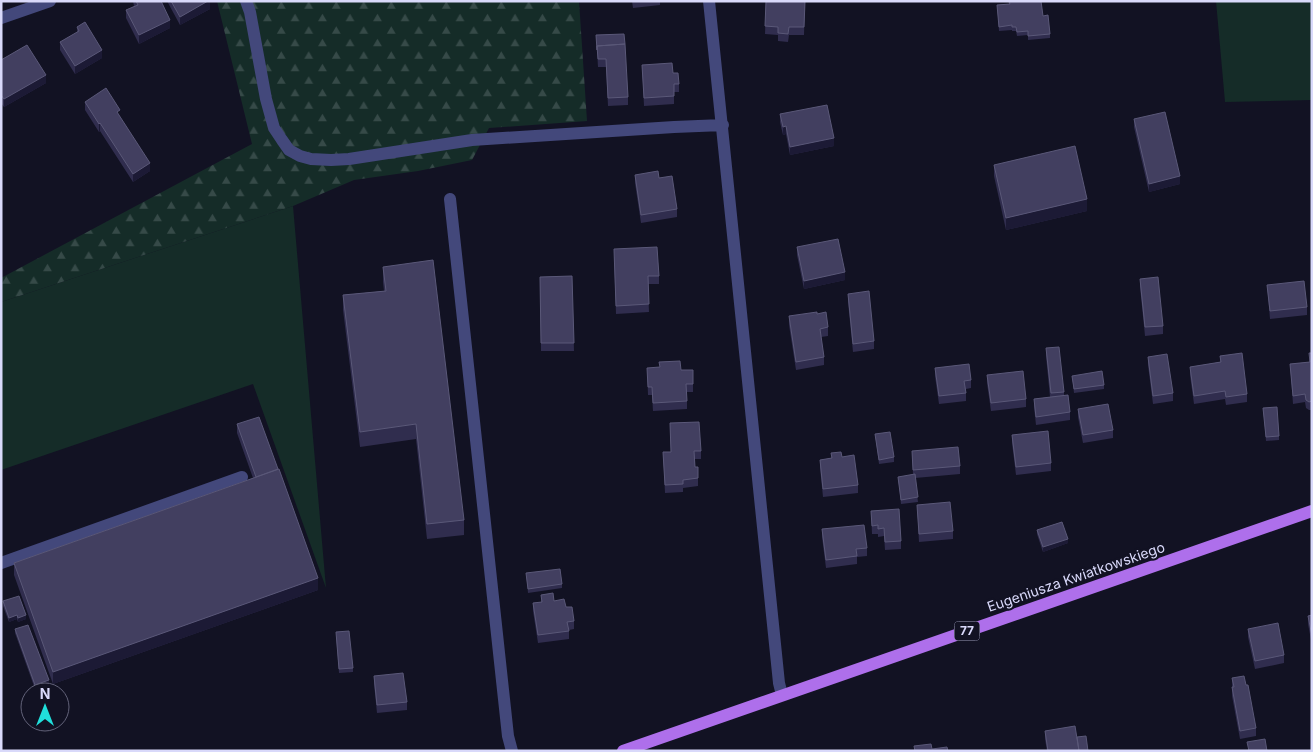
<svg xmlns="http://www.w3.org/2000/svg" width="1313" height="752" font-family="Inter,sans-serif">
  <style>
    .grass { fill: #152c28 }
    .forest { fill: url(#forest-firs) }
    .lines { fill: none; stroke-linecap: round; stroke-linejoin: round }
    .minor { stroke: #43487b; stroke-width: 12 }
    .major { stroke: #ae6feb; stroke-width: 12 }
    .wall { fill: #302d4e }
    .shaded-wall { fill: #1c1a35 }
    .building { fill: #423f60; stroke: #5a5878 }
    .labels { text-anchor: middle; stroke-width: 4.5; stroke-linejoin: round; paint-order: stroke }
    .shield { fill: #121223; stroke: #9d9dba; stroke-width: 1 }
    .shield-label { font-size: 12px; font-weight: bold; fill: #d9d9fa }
    .street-label { font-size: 14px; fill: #d9d9fa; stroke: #121223 }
  </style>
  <defs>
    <pattern id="forest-firs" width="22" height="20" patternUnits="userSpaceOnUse" patternTransform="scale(1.25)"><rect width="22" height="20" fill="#152c28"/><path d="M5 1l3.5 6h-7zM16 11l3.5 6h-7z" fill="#364a48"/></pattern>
  </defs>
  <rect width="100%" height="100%" fill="#121223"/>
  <path class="grass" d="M1216 1H1312V100L1225 102Z
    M293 206 326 588 253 384 1 470V302Z"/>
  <path class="forest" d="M217 1H579L587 121 489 128 472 160 418 171 354 180 293 206 1 302V278L252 144Z"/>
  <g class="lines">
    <path class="minor" d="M246 1 250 12 266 99 274 128 282 140 289 150 300 156 311 159 331 160 349 159 472 140 674 127 723 125
      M709 1 779 683 782 695
      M1 18 50 1
      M450 199 508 736 512 751
      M1 563 242 477"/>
    <path class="major" d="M623 751 1312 511"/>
  </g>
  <path class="wall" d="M133 1H161L170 28 139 44 126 18V10L134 6Z
    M167 1H210V9L180 25Z
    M632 1H660V5L633 8Z
    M766 1H805L804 35H789L788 42 778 41V35L765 34Z
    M1010 4 1043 16 1050 34V38L1028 40V35L1017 36 1016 31H1012V30L999 31 997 5Z
    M77 27 102 58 75 74 60 50V42L77 33Z
    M596 35 628 97V105L608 106 606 67H598Z
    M1 60 46 83 4 107 1 103Z
    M642 65 673 73 679 84V92H674V104L644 106Z
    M85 102 120 117 150 171 133 182 100 131 99 132 85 110Z
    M780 114 834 146 790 155 786 134 783 135 780 122Z
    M1134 119 1180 184 1149 192 1134 127Z
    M994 165 1087 211 1006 230 994 176Z
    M635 175 677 209V217L641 223 635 183Z
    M797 247 845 280 804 289 797 255Z
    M614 257 659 276V284H648L649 312 616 314Z
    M383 267 464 520V535L427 539 416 439 360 447 343 310V295L384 291 383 282Z
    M572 276 574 351H541L540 277Z
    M1140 279 1163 326V334L1145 336 1140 287Z
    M1267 285 1307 307V315L1270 319Z
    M848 294 874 341V349L853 352 848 302Z
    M817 314 828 327V336L821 337 824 357V365L796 370 789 325V316Z
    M1046 348 1064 392V395L1070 412V420L1036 425 1034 407V399L1050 397 1046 356Z
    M1309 353H1312V410H1309L1306 408 1305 402 1293 404 1290 364 1309 362Z
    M1220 356 1247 394V402L1226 405 1225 399 1194 404 1190 375V367L1220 362Z
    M1148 357 1173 393V401L1153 404 1148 365Z
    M647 368 681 370 693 384V392H687V409L653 411 652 395H648Z
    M935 368 971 380V388L966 389V401L939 404 935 376Z
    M987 375 1026 399V407L991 411 987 383Z
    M1072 376 1104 385V389L1074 393Z
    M1263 408 1279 436V440L1266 441Z
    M1078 409 1113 430V438L1083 443 1078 417Z
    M670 423 701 451V459H695V467L698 478V486L683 488V492L665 493 663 452H671Z
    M237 424 278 469 318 590 53 684 14 575V563L253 478 237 433Z
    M875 434 894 457V462L879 464Z
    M1012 435 1051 463V471L1016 475 1012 443Z
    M912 451 960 466V474L915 478 918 502 901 504 898 477 913 475Z
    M831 453 842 457 858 485V493L823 497 820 468V460L831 458Z
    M917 505 953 531V539L919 542Z
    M871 511 901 541V549L885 550 884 536 878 537V534H872Z
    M822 529 867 548V556L857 557V564L826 568 822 537Z
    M1037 530 1068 543 1043 552 1037 534Z
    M526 573 562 584V588L528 593Z
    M541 595 554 601 566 607 574 621V629L569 630V639L538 643 533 611V603L541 602Z
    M3 601 26 619 18 622 17 619 9 622 3 606Z
    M1312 615V645L1308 624V616Z
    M15 629 49 684 35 689 15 633Z
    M1248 629 1284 655V663L1255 669 1248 637Z
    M336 636 353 668V672L339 673Z
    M374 676 407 702V710L377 713 374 684Z
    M1232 678 1256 728V736L1240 739 1232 696Z
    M1045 731 1077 737 1088 751H1047L1045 739Z"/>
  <path class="shaded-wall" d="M208 1H210V9L180 25V17Z
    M170 20V28L139 44V35Z
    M102 50V58L75 74V66Z
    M46 75V83L4 107V99Z
    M100 123V131L99 132V124Z
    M786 126V134L783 135V127Z
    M834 138V146L790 155V147Z
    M150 163V171L133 182V174Z
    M1180 176V184L1149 192V184Z
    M1087 199V211L1006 230V218Z
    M845 272V280L804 289V281Z
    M1068 539V543L1043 552V547Z
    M318 578V590L53 684V672Z
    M17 615V619L9 622V618Z
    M26 615V619L18 622V618Z
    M49 680V684L35 689V685Z"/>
  <path class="building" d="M136 1H161L170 20 139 35 126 10 138 5Z
    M171 1H208L180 17Z
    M766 1H805L804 27H789L788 34 778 33V27L765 26Z
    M1013 1H1041L1043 16 1048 15 1050 34 1028 36V31L1017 32 1016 27H1012V25L999 27 997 5 1010 4 1009 2Z
    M85 22 102 50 75 66 60 42 79 31 77 27Z
    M624 34 625 44 597 46V50L596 35Z
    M625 44 628 97 608 98 606 59H598L597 46Z
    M27 45 46 75 4 99 1 95V60Z
    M672 63 673 73H678L679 84H674V96L644 98 642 65Z
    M106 88 120 110 117 112 150 163 133 174 100 123 99 124 85 102Z
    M827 105 834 138 790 147 786 126 783 127 780 114Z
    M1165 112 1180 176 1149 184 1134 119Z
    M1075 146 1087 199 1006 218 994 165Z
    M658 171 659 178 672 176 677 209 641 215 635 175Z
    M838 239 845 272 804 281 797 247Z
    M657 247 659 276H648L649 304 616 306 614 249Z
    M433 260 464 520 427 524 416 424 360 432 343 295 386 291 383 267Z
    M572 276 574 343H541L540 277Z
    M1158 277 1163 326 1145 327 1140 279Z
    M1304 281 1307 307 1270 311 1267 285Z
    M869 291 874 341 853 344 848 294Z
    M817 312V314L826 312 828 327 820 329 824 357 796 362 789 316Z
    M1059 347 1064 392 1051 393 1046 348Z
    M1242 353 1247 394 1226 397 1225 391 1194 396 1190 367 1221 362 1220 356Z
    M1309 353H1312V401L1309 402 1306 400 1305 394 1293 396 1290 364 1310 362Z
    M1167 354 1173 393 1153 396 1148 357Z
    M680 361 681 370H693V384H686L687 401 653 403 652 387H648L647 368 660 367 659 362Z
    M969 364 971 380 964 381 966 393 939 396 935 368Z
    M1023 371 1026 399 991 403 987 375Z
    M1102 371 1104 385 1074 389 1072 376Z
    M1068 395 1070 412 1036 417 1034 399Z
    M1108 404 1113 430 1083 435 1078 409Z
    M1277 407 1279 436 1266 437 1263 408Z
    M259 417 278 469 256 477 237 424Z
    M699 422 701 451H694L695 467H698V478L683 480V484L665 485 663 452H671L670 423Z
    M1048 431 1051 463 1016 467 1012 435Z
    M890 432 894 457 879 460 875 434Z
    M958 447 960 466 913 470 912 451Z
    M841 452 842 457 854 455 858 485 823 489 820 460 832 458 831 453Z
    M279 469 318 578 53 672 14 563Z
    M915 474 918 497 901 500 898 477Z
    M950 502 953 531 919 534 917 505Z
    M899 509 901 541 885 542 884 528 878 529V525L872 526 871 511Z
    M1062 522 1068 539 1043 547 1037 530Z
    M864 525 867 548 856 549 857 556 826 560 822 529Z
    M560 569 562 584 528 589 526 573Z
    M553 593 554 601 564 599 566 607H572L574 621 567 622 569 631 538 635 533 603 542 602 541 595Z
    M19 596 26 615 18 618 17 615 9 618 3 601Z
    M1312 615V636L1308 616Z
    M1278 623 1284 655 1255 661 1248 629Z
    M28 625 49 680 35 685 15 629Z
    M349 631 353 668 339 669 336 632Z
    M403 673 407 702 377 705 374 676Z
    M1244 676 1246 685H1248L1256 728 1240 731 1232 687H1234L1232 678Z
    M1075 726 1079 751H1048L1045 731Z
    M1086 736 1088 751H1079L1077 737Z
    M1265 739 1267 751H1249L1247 742Z
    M931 744 932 749 947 747 948 751H915L914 746Z"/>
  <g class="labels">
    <rect class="shield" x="954.5" y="621.5" width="25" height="19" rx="4"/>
    <g class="shield-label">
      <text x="967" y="635">77</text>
    </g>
    <g class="street-label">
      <text transform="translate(1076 577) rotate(-19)" y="5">Eugeniusza Kwiatkowskiego</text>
    </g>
  </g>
  <rect width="1313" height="752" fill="none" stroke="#d9d9fa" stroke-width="5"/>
  <g transform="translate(45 707)"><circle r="24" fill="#121223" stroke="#626279"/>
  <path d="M0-4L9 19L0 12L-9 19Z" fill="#20dfdb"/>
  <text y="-8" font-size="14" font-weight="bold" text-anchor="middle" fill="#d9d9fa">N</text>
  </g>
</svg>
